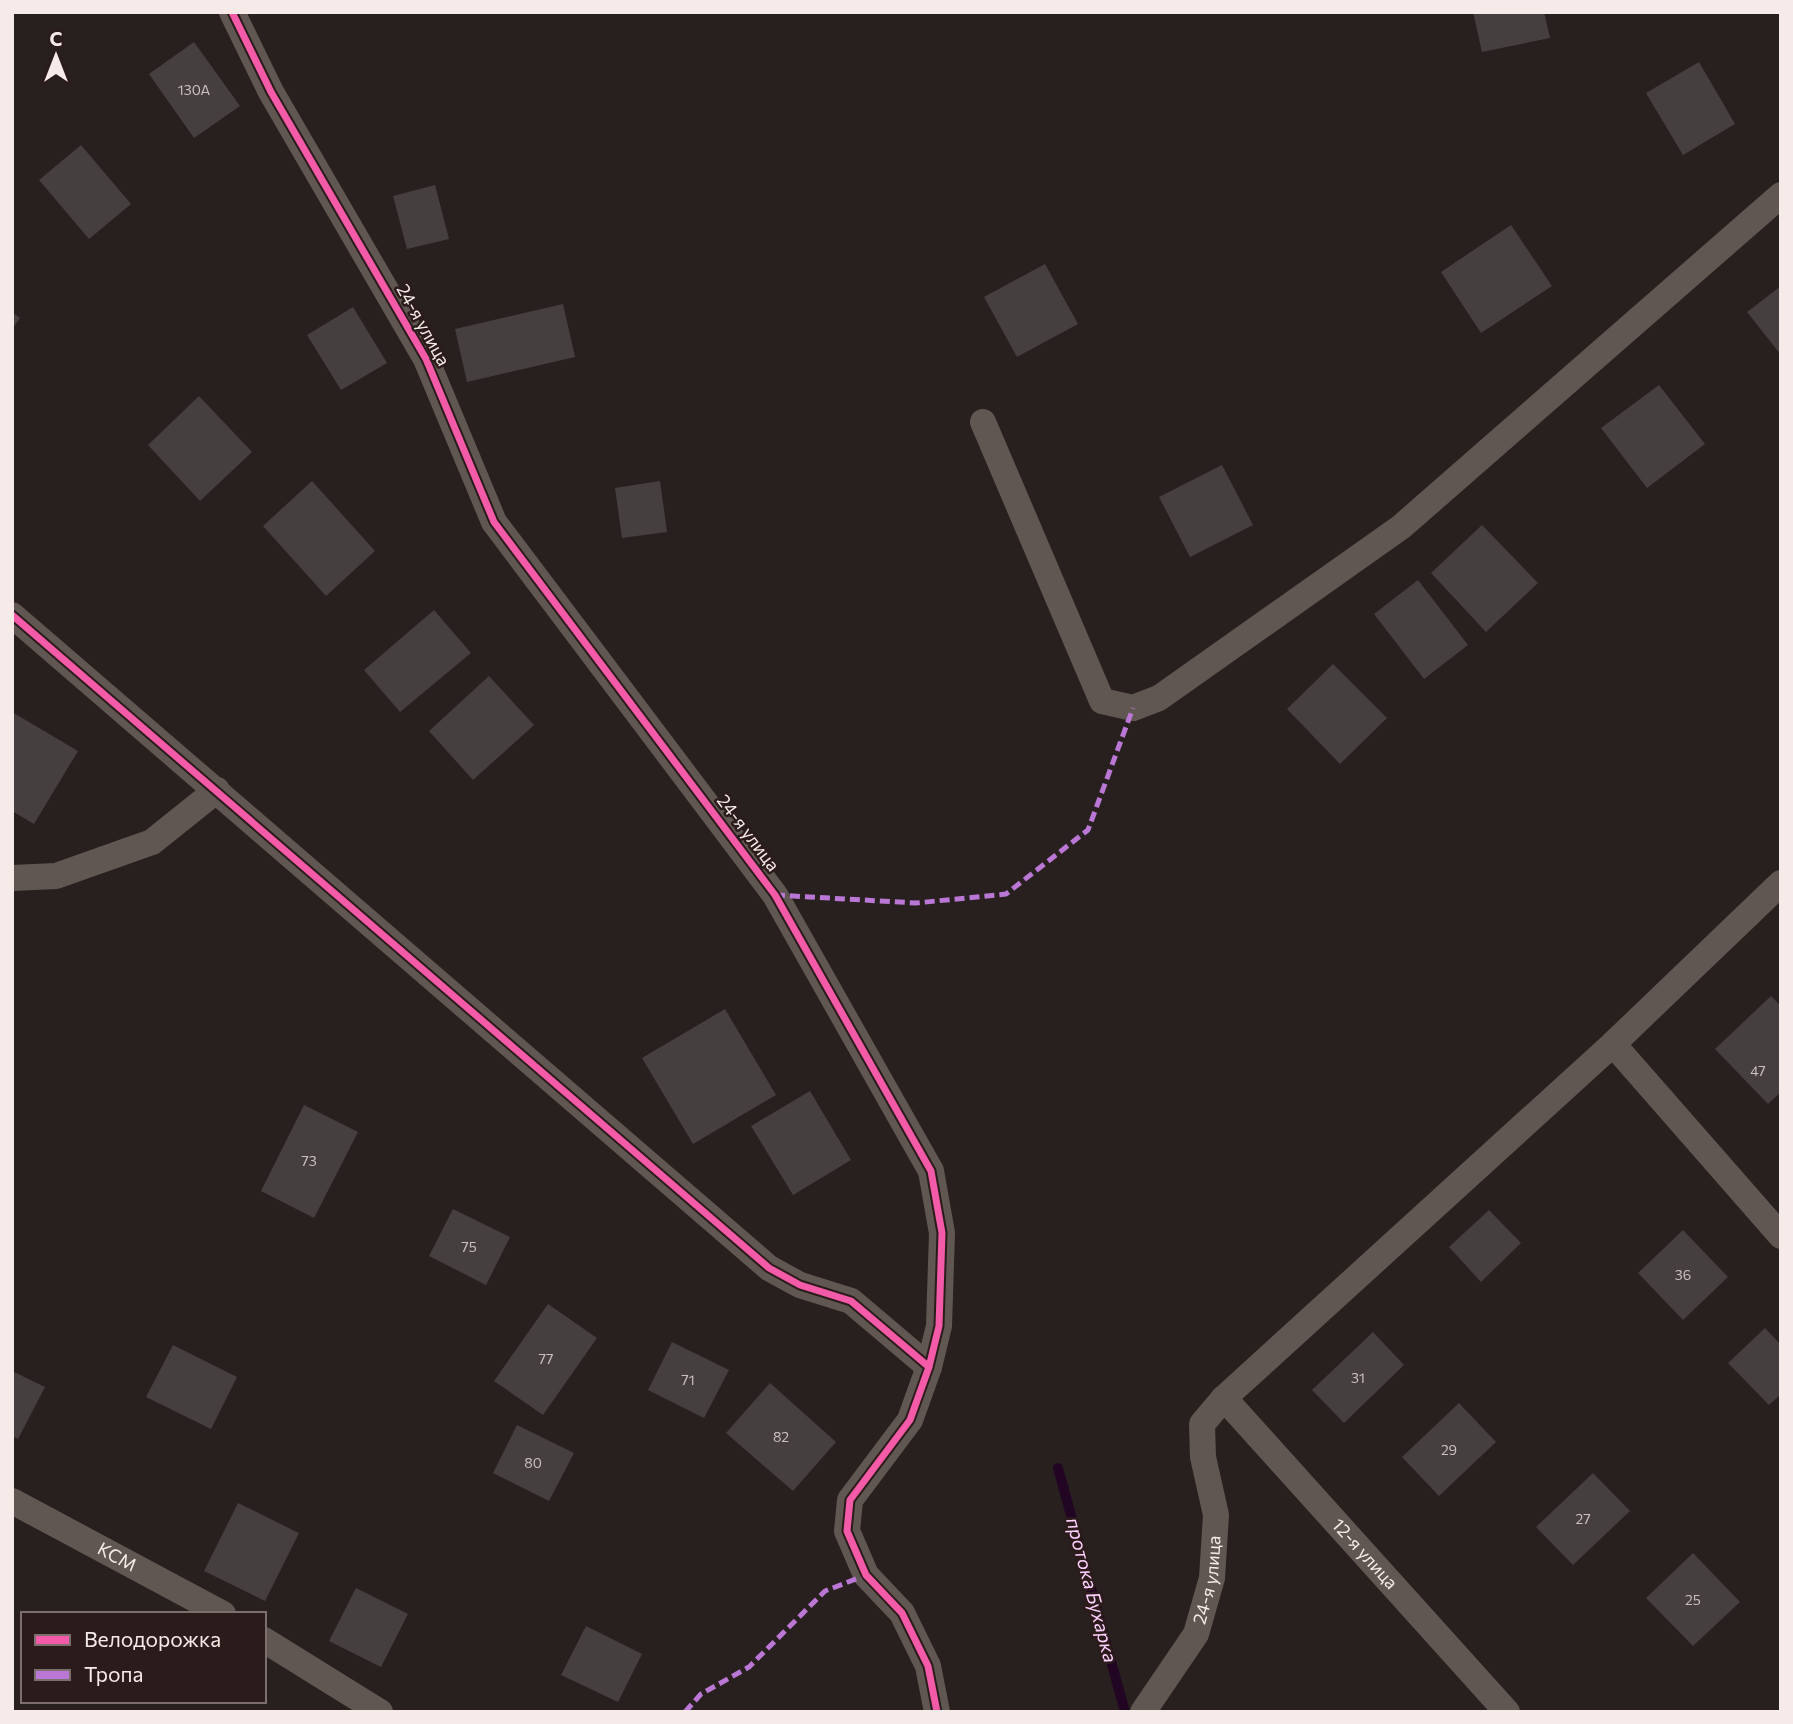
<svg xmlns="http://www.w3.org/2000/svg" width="1793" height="1724" font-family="Commissioner,sans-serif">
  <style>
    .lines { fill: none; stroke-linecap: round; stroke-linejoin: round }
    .stream { stroke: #220523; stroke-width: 10 }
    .building { fill: #463f3f }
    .street { stroke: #615752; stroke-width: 26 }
    .quiet { stroke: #ba77d6; stroke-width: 5; stroke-dasharray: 10 5; stroke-linecap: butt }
    .cycleway-casing { stroke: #2b1c1b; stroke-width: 11 }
    .cycleway { stroke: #f35aa7; stroke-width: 7 }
    .labels { text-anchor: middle; stroke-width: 5; stroke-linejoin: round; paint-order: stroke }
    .number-label { font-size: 14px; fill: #cac0be }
    .street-label { font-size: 18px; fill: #f6ebe9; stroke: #2b1c1b }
    .water-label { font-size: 19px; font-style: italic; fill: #fdd1fe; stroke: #2b1c1b }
  </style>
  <rect width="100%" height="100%" fill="#28201e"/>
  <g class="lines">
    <path class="stream" d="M1058 1468 1125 1712"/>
  </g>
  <path class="building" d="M1473 12H1544L1550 38 1482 52Z
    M194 42 240 106 194 138 149 74Z
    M1699 62 1735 124 1683 155 1646 93Z
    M81 145 131 204 89 239 39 180Z
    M435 185 449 239 407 249 393 196Z
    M1511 225 1552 286 1481 333 1441 272Z
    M1045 264 1078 324 1017 357 984 297Z
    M1781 286V355L1747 312Z
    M563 304 575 357 467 382 455 329Z
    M353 307 387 363 341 390 307 335Z
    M12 312 20 318 12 329Z
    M1659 385 1705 444 1647 488 1601 428Z
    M199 396 252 452 200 501 148 445Z
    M1222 465 1253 525 1190 557 1159 497Z
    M312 481 375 551 326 596 263 526Z
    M660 481 667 532 622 538 615 488Z
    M1482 525 1538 583 1486 632 1431 573Z
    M1418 580 1468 645 1424 679 1374 614Z
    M434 610 471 653 400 712 364 670Z
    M1333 664 1387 718 1340 764 1287 709Z
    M489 676 534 725 473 780 429 731Z
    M12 712 78 751 34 824 12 811Z
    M1771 996 1781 1006V1092L1768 1104 1715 1049Z
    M725 1009 776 1095 693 1144 642 1058Z
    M810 1091 851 1160 793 1195 751 1126Z
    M304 1105 358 1132 314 1218 261 1191Z
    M453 1209 510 1237 486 1285 429 1256Z
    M1489 1210 1521 1243 1481 1282 1449 1247Z
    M1683 1230 1728 1277 1683 1320 1638 1273Z
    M548 1304 597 1338 543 1415 494 1381Z
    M1765 1328 1781 1345V1394L1769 1405 1728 1363Z
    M1373 1332 1404 1365 1344 1423 1312 1390Z
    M672 1342 729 1370 704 1418 648 1390Z
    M173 1345 237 1377 211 1429 146 1397Z
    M12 1371 45 1387 18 1439 12 1436Z
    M770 1383 836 1442 793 1491 726 1433Z
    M1459 1403 1496 1442 1439 1496 1402 1457Z
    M517 1425 574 1453 549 1501 493 1473Z
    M1593 1473 1630 1511 1573 1565 1536 1527Z
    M238 1503 299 1533 265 1601 204 1571Z
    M1693 1553 1740 1602 1693 1646 1646 1598Z
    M356 1588 408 1614 381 1667 329 1641Z
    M586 1626 642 1654 618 1702 561 1675Z"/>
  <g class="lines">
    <g class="street">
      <path d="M232 12 271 92 426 359 494 522 775 895 931 1171 942 1233 939 1326 929 1367 910 1420 850 1500 847 1531 866 1575 902 1613 928 1666 937 1712"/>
      <path d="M983 422 1102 701 1133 708 1159 698 1401 527 1781 195"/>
      <path d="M12 615 769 1268 800 1285 851 1301 929 1367"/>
      <path d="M12 878 56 876 152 842 217 790"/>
      <path d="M1613 1044 1781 1236"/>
      <path id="s1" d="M1224 1398 1507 1712"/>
      <path id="s2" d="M12 1501 223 1614"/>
      <path d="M264 1640 380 1712"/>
      <path id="s3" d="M1143 1712 1196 1634 1212 1578 1216 1515 1203 1457 1202 1424 1224 1398 1613 1044 1781 883"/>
    </g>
    <path class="quiet" d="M775 895 916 903 1006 894 1088 830 1133 708
      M685 1712 701 1694 749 1667 825 1591 866 1575"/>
    <defs>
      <path id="cycleway" d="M232 12 271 92 426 359 494 522 775 895 931 1171 942 1233 939 1326 929 1367 910 1420 850 1500 847 1531 866 1575 902 1613 928 1666 937 1712
        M12 615 769 1268 800 1285 851 1301 929 1367"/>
    </defs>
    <use href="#cycleway" class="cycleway-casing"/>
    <use href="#cycleway" class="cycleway"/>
  </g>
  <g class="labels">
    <g class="number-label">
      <text x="194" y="95">130А</text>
      <text x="1758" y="1076">47</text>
      <text x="309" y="1166">73</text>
      <text x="469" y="1252">75</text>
      <text x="1683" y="1280">36</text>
      <text x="546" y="1364">77</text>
      <text x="1358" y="1383">31</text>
      <text x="688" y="1385">71</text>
      <text x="781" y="1442">82</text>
      <text x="1449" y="1455">29</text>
      <text x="533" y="1468">80</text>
      <text x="1583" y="1524">27</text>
      <text x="1693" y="1605">25</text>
    </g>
    <g class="street-label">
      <text transform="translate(423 325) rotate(61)" y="6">24-я улица</text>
      <text transform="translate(748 833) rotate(53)" y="6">24-я улица</text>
      <text dy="6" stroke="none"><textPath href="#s1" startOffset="210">12-я улица</textPath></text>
      <text dy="6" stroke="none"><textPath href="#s2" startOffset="119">КСМ</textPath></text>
      <text dy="6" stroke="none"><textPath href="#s3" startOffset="150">24-я улица</textPath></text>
    </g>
    <g class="water-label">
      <text transform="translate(1092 1590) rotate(75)" y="7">протока Бухарка</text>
    </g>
  </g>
  <rect width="1793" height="1724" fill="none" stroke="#f6ebe9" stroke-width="28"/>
  <rect x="21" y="1612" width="245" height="91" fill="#2b1c1b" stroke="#7c6f6d" stroke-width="2"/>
  <rect x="35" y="1635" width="35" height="10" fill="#f35aa7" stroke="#7c6f6d" stroke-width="2"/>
  <text x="84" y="1647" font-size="21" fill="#f6ebe9">Велодорожка</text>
  <rect x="35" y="1670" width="35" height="10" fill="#ba77d6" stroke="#7c6f6d" stroke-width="2"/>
  <text x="84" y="1682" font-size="21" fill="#f6ebe9">Тропа</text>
  <g transform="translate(56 56)" stroke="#2b1c1b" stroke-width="5" paint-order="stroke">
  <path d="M0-5L12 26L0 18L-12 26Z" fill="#f6ebe9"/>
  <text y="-10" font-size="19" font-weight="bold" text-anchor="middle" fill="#f6ebe9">С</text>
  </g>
</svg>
